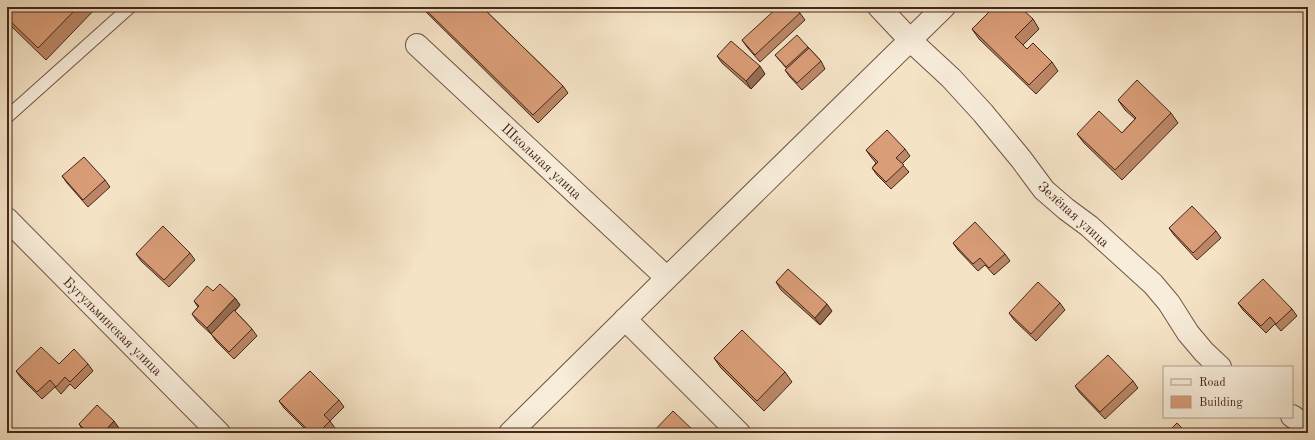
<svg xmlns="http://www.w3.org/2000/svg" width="1315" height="440" font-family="'Old Standard TT',serif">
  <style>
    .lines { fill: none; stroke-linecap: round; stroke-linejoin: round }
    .lane-casing { stroke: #715546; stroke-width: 14 }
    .street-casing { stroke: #715546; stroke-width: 24 }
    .lane { stroke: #f8edda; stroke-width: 12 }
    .street { stroke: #f8edda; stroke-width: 22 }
    .wall { fill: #bb8766; stroke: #45261b }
    .shaded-wall { fill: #986e53; stroke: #45261b }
    .building { fill: #d99d77; stroke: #45261b }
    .labels { text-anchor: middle; stroke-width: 3; stroke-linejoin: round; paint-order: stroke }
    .street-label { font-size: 14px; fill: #45261b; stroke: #f8edda }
  </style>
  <rect width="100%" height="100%" fill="#f5e3c6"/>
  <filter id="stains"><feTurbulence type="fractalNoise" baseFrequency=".005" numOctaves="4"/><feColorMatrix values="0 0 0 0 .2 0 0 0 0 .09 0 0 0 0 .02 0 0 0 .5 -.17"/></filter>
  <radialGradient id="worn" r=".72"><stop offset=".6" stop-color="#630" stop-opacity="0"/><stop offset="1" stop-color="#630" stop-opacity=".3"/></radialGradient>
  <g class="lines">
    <defs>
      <path id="lane" d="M7 117 130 7"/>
      <path id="street" d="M879 7 911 41 951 78 983 113 1021 159 1044 190 1066 209 1089 226 1153 284 1169 303 1188 333 1204 352 1220 367
        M417 45 667 278
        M7 219 219 433
        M625 319 739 433
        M1292 416 1308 427
        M510 433 667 278 944 7"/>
    </defs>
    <use href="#lane" class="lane-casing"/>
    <use href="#street" class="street-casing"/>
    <use href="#lane" class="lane"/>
    <use href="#street" class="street"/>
  </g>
  <path class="wall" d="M7 7H97L46 60 7 22Z
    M422 7H482L563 86 568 93 538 123 425 11Z
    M800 13 805 20 760 62 747 47 742 40Z
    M1033 19 1039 29 1023 45 1027 49 1052 62 1058 71 1036 94 979 39 972 29Z
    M808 47 821 61 825 69 802 90 790 77 785 70 787 69 775 55Z
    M717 56 765 74 751 89 722 63Z
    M1118 100 1171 113 1178 123 1122 180 1084 143 1077 134 1122 133 1135 119 1125 110Z
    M905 149 910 156 902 164 909 172 891 189 877 175 872 168 876 163 871 157 866 150Z
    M62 176 105 180 110 187 88 207 67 183Z
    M1169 228 1216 231 1221 238 1197 260 1174 235Z
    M953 243 1005 254 1010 261 994 275 985 265 978 271 958 250Z
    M190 253 195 260 169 287 141 261 136 254Z
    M776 282 832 311 820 325 781 290Z
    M213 291 235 298 240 305 235 311 252 329 257 336 234 359 216 341 212 335 197 321 192 314 198 307 194 301Z
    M1060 303 1065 310 1036 341 1014 320 1009 313Z
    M1238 303 1292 309 1297 316 1281 331 1275 324 1266 333 1243 310Z
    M714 358 785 372 792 382 764 411 721 368Z
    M59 364H88L93 371 75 389 70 384 61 394 55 387 42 399 21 378 16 371Z
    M1133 381 1138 388 1105 419 1080 393 1075 386Z
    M339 400 344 407 330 421 335 428 330 433H309L284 408 279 401Z
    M79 424 119 428 114 433H85Z"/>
  <path class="shaded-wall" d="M760 66 765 74 751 89 746 81Z
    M235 298 240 305 212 335 207 328Z
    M827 304 832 311 820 325 815 318Z
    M114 421 119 428 114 433H103Z"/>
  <path class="building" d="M7 7H78L38 48 7 18Z
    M423 7H482L563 86 533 115Z
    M778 7H794L800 13 755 55 742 40Z
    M994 7H1020L1033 19 1015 37 1027 49 1033 43 1052 62 1029 85 972 29Z
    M797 35 808 47 786 67 775 55Z
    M731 41 760 66 746 81 717 56Z
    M809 48 821 61 797 83 785 70Z
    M1137 80 1171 113 1115 170 1077 134 1099 111 1122 133 1136 118 1118 100Z
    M887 130 905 149 896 158 904 165 886 182 872 168 878 162 866 150Z
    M84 157 105 180 83 200 62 176Z
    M1192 206 1216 231 1193 253 1169 228Z
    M975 222 1005 254 989 268 980 258 973 264 953 243Z
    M163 226 190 253 164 280 136 254Z
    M788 269 827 304 815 318 776 282Z
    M1263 279 1292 309 1276 324 1270 317 1261 326 1238 303Z
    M1038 282 1060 303 1031 334 1009 313Z
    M220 284 235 298 207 328 192 314 199 306 194 301 207 286 213 291Z
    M234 310 252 329 229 352 211 334Z
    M742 330 785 372 757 401 714 358Z
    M41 347 59 364 74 349 88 364 70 382 65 377 56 387 50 380 37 392 16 371Z
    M1108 355 1133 381 1100 412 1075 386Z
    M310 371 339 400 324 415 330 421 318 433H311L279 401Z
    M97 405 114 421 103 433H88L79 424Z
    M673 411 696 433H652Z
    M1177 423 1187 433H1167Z
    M579 430 582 433H577Z"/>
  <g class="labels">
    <g class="street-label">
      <text transform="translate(542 161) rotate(43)" y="5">Школьная улица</text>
      <text transform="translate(1074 214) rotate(42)" y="5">Зелёная улица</text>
      <text transform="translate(113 326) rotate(45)" y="5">Бугульминская улица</text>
    </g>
  </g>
  <rect width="1315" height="440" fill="none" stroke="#f5e3c6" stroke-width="24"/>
  <rect x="8" y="8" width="1299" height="424" fill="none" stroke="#45261b" stroke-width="2"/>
  <rect x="12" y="12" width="1291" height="416" fill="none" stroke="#45261b"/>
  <rect x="1163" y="366" width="130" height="52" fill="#f8edda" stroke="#b09d8e"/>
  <rect x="1171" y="379" width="20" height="6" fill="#f8edda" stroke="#b09d8e"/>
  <text x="1199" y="386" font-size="12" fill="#45261b">Road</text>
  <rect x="1171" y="396" width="20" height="12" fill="#d99d77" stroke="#b09d8e"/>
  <text x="1199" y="406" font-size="12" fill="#45261b">Building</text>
  <rect width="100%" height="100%" filter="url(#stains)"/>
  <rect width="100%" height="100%" fill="url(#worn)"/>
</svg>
